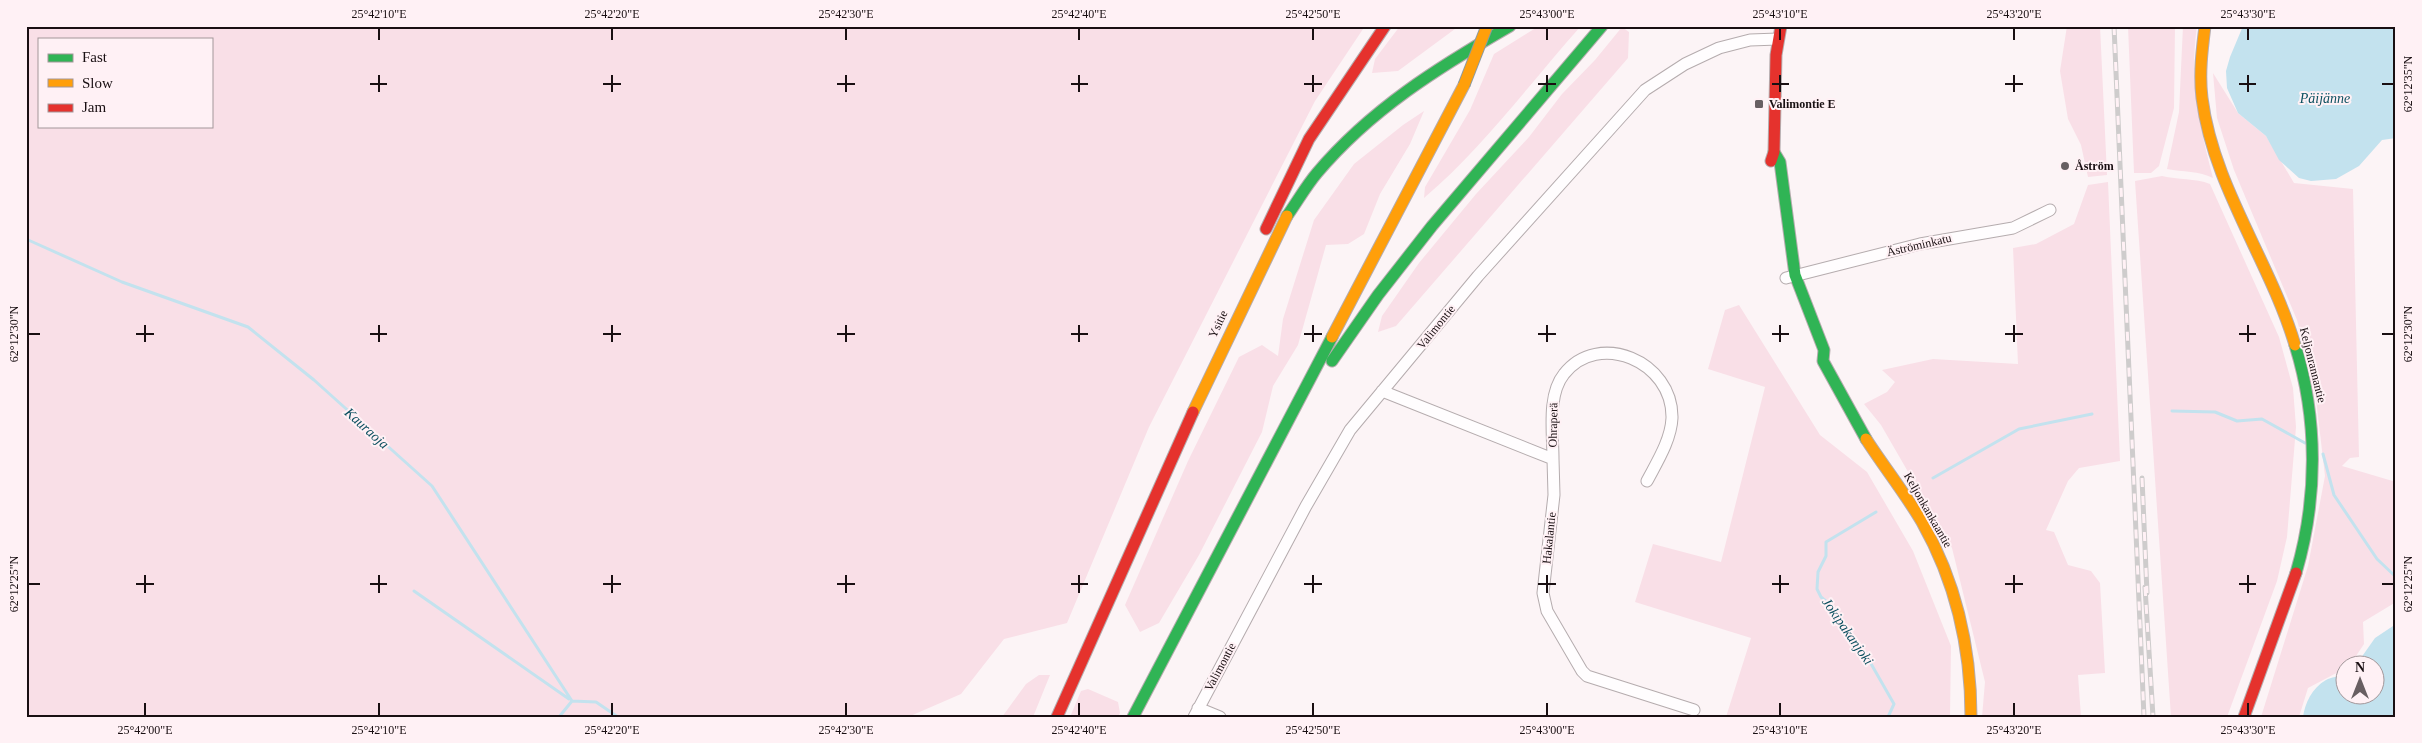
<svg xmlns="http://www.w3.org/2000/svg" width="2422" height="743" font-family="Georgia,serif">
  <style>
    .green { fill: #f9dfe7; fill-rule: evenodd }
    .water { fill: #c3e2ee }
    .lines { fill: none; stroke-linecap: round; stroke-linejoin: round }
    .stream { stroke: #c3e2ee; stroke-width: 3 }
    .street-casing { stroke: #b5acae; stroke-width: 13 }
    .fast-casing { stroke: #b5acae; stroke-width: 13 }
    .slow-casing { stroke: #b5acae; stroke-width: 13 }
    .jam-casing { stroke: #b5acae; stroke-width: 13 }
    .street { stroke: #fffdfe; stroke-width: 11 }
    .fast { stroke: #30b455; stroke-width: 11 }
    .slow { stroke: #ff9f0a; stroke-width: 11 }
    .jam { stroke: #e5322d; stroke-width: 11 }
    .rail-casing { stroke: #cecccc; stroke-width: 5 }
    .rail { stroke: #fff1f5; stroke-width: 3; stroke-dasharray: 9; stroke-linecap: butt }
    .slow-bridge-casing { stroke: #8c9a9f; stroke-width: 13; stroke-linecap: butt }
    .slow-bridge { stroke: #ff9f0a; stroke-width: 11 }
    .ticks { fill: none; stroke: #190f12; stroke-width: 2 }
    .poi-dot { fill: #685f62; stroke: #fff1f5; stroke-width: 2 }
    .labels { text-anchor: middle; stroke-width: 4; stroke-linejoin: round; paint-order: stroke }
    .poi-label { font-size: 12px; font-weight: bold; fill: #190f12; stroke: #fff1f5; text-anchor: start }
    .street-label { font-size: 12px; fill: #190f12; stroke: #fff1f5 }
    .water-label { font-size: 14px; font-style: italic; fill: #0b4f5f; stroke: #fff1f5 }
    .neatline { fill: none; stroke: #190f12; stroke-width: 2 }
    .ticks-label { font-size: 12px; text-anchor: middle; fill: #190f12 }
  </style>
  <rect width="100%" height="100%" fill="#fcf4f6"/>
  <path class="green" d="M26 26H1365L1315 101 1149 427 1067 623 1004 639 961 694 908 717H26ZM39 39H211V126H39Z
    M1400 26H1459L1398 71 1372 73 1375 59Z
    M1539 26H1581C1530 83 1483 148 1424 198L1425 187 1470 110 1494 54Z
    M2067 26H2100L2107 175 2088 177 2081 145 2068 119 2060 71Z
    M2128 26H2175L2174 108 2159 166 2151 173H2134Z
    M2183 26H2197C2189 83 2199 123 2213 178 2199 171 2183 172 2167 169L2179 112Z
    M1622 27 1629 32 1628 58 1396 326 1378 332 1382 316 1419 263 1476 194 1529 137 1562 94 1595 60Z
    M2213 73 2238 113 2266 136 2294 183 2353 189 2359 457 2350 458 2342 466 2396 482V602L2363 622 2364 644 2350 665 2344 666V669L2308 688 2299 717H2261L2308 566 2325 476 2314 382 2297 320 2234 170 2217 118Z
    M1424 111 1410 144 1380 194 1364 234 1348 244 1326 245 1298 345 1273 386 1262 432 1199 555 1159 623 1140 632 1125 605 1188 461 1239 357 1262 345 1278 356 1283 319 1314 220 1354 164 1403 125Z
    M2162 176C2178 180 2195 178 2210 184L2279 337 2293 388 2296 427 2287 537 2277 581 2227 717H2171L2135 181Z
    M2108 182 2120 461 2079 468 2068 481 2046 530 2054 532 2068 565 2091 571 2100 583 2105 673 2078 675 2081 717H1982L1985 682 1952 548 1881 425 1864 404 1887 392 1895 382 1882 370 1933 359 2018 364 2013 248 2036 244 2074 224 2088 185Z
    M1739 305 1820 435 1867 472 1913 551 1951 646 1950 717H1726L1751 638 1635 602 1653 544 1721 562 1765 387 1708 369 1725 310Z
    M1039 675H1050L1033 717H1002L1026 684Z
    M1088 689 1118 702 1120 713 1118 717H1070L1081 691Z"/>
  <path class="water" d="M2243 26H2396V138L2382 140 2359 166 2336 179 2311 181 2299 178 2279 160 2266 136 2238 113 2227 88 2226 71 2230 57Z
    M2396 624V717H2303C2305 703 2312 688 2326 680 2331 677 2339 677 2344 674V696H2374V666L2356 665 2375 638Z"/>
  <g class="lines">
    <path class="stream" d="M26 239 122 282 248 327 314 380 432 486 572 701
      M2172 411 2215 412 2237 421 2262 419 2305 443
      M2323 454 2334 495 2377 559 2396 577
      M1933 478 2019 429 2092 414
      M1876 512 1826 542V556L1818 572 1817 589 1821 597 1834 608 1841 617 1847 634 1862 648 1894 704 1888 717
      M414 591 569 699
      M572 701 596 702 618 717
      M559 717 572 701"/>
    <defs>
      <path id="street" d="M1786 278 1920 244 2013 228 2050 210
        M1382 391 1553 459 1554 495 1543 593 1547 611 1582 671 1587 676 1694 710
        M1553 459C1553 433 1547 395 1564 374 1598 330 1673 361 1672 418 1671 440 1657 462 1647 481
        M1198 708 1220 717
        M1194 717 1306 506 1350 430 1478 276 1645 90 1685 64 1719 48 1750 40 1778 39"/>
      <path id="fast" d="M1774 152 1780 162 1795 275 1824 350 1823 361 1866 439
        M1287 216C1297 202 1306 186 1317 173 1371 109 1439 67 1510 26
        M2295 345C2318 419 2318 498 2296 573
        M1332 361 1378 295 1432 226 1602 26
        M1133 717 1332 337"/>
      <path id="slow" d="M2205 26C2202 50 2199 74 2202 98 2213 186 2270 261 2295 345
        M1332 337 1464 85
        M1193 412 1287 216
        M1866 439C1884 467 1905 493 1922 522 1956 582 1971 649 1971 717"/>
      <path id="jam" d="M1771 161 1774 152 1776 55 1781 26
        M1266 229 1309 139 1385 26
        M1057 717 1193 412
        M2244 717 2296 573"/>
    </defs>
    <use href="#street" class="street-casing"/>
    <use href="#fast" class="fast-casing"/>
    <use href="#slow" class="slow-casing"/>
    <use href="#jam" class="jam-casing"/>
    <use href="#street" class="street"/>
    <use href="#fast" class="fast"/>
    <use href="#slow" class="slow"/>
    <use href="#jam" class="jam"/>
    <defs>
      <path id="rail" d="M2114 26 2144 717
        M2142 478 2147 593
        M2145 587 2153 717"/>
    </defs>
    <use href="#rail" class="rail-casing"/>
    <use href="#rail" class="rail"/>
    <defs>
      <path id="slow-bridge" d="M1464 85 1487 26"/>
    </defs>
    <use href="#slow-bridge" class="slow-bridge-casing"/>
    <use href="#slow-bridge" class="slow-bridge"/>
  </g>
  <path class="ticks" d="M379 28V40M612 28V40M846 28V40M1079 28V40M1313 28V40M1547 28V40M1780 28V40M2014 28V40M2248 28V40M379 75V92M612 75V92M846 75V92M1079 75V92M1313 75V92M1547 75V92M1780 75V92M2014 75V92M2248 75V92M370 84H387M603 84H621M837 84H855M1071 84H1088M1304 84H1322M1538 84H1556M1772 84H1789M2005 84H2023M2239 84H2256M2382 84H2394M145 325V342M379 325V342M612 325V342M846 325V342M1079 325V342M1313 325V342M1547 325V342M1780 325V342M2014 325V342M2248 325V342M28 334H40M136 334H154M370 334H387M603 334H621M837 334H855M1071 334H1088M1304 334H1322M1538 334H1556M1772 334H1789M2005 334H2023M2239 334H2256M2382 334H2394M145 575V593M379 575V593M612 575V593M846 575V593M1079 575V593M1313 575V593M1547 575V593M1780 575V593M2014 575V593M2248 575V593M28 584H40M136 584H154M370 584H387M603 584H621M837 584H855M1071 584H1088M1304 584H1322M1538 584H1556M1772 584H1789M2005 584H2023M2239 584H2256M2382 584H2394M145 703V716M379 703V716M612 703V716M846 703V716M1079 703V716M1313 703V716M1547 703V716M1780 703V716M2014 703V716M2248 703V716"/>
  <g class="poi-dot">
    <rect x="1754" y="99" width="10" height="10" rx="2.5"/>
    <circle cx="2065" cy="166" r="5"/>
  </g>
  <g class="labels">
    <g class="poi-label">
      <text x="1769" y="108">Valimontie E</text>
      <text x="2075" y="170">Åström</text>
    </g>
    <g class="street-label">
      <text transform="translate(1919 245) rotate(-13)" y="4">Äströminkatu</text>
      <text transform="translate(1218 324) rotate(-65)" y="4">Ysitie</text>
      <text transform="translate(1436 327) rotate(-51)" y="4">Valimontie</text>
      <text transform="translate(2313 365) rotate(76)" y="4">Keljonrannantie</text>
      <text transform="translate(1553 425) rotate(-89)" y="4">Ohraperä</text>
      <text transform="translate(1928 510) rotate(60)" y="4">Keljonkankaantie</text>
      <text transform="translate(1549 538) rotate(-84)" y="4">Hakalantie</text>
      <text transform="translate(1220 667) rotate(-62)" y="4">Valimontie</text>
    </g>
    <g class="water-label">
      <text x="2325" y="103">Päijänne</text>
      <text transform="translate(367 428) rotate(42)" y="5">Kauraoja</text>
      <text transform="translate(1848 631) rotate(55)" y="5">Jokipakanjoki</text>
    </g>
  </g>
  <rect width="2422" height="743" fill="none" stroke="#fff1f5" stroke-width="55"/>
  <rect x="38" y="38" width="175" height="90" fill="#fff1f5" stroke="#a3979a"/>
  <rect x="48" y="54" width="25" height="8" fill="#30b455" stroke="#a3979a"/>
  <text x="82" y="62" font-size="15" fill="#190f12">Fast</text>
  <rect x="48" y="79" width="25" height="8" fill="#ff9f0a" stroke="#a3979a"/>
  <text x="82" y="88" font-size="15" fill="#190f12">Slow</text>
  <rect x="48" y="104" width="25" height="8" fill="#e5322d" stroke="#a3979a"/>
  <text x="82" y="112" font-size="15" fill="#190f12">Jam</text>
  <g transform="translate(2360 680)"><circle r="24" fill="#fff1f5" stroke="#a3979a"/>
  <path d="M0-4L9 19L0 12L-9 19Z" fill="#685f62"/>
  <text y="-8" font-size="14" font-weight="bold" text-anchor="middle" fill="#190f12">N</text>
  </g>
  <rect x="28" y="28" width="2366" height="688" class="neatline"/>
  <g class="ticks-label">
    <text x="379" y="18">25°42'10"E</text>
    <text x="612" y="18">25°42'20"E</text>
    <text x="846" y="18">25°42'30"E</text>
    <text x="1079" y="18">25°42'40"E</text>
    <text x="1313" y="18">25°42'50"E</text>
    <text x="1547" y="18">25°43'00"E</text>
    <text x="1780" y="18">25°43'10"E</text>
    <text x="2014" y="18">25°43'20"E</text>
    <text x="2248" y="18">25°43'30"E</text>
    <text transform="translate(2408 84) rotate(-90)" y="4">62°12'35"N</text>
    <text transform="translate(14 334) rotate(-90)" y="4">62°12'30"N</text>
    <text transform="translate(2408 334) rotate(-90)" y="4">62°12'30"N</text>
    <text transform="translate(14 584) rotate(-90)" y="4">62°12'25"N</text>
    <text transform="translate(2408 584) rotate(-90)" y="4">62°12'25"N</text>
    <text x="145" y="734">25°42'00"E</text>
    <text x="379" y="734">25°42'10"E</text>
    <text x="612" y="734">25°42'20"E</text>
    <text x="846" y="734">25°42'30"E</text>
    <text x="1079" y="734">25°42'40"E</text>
    <text x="1313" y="734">25°42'50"E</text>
    <text x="1547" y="734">25°43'00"E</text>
    <text x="1780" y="734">25°43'10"E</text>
    <text x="2014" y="734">25°43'20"E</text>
    <text x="2248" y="734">25°43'30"E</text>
  </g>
</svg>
